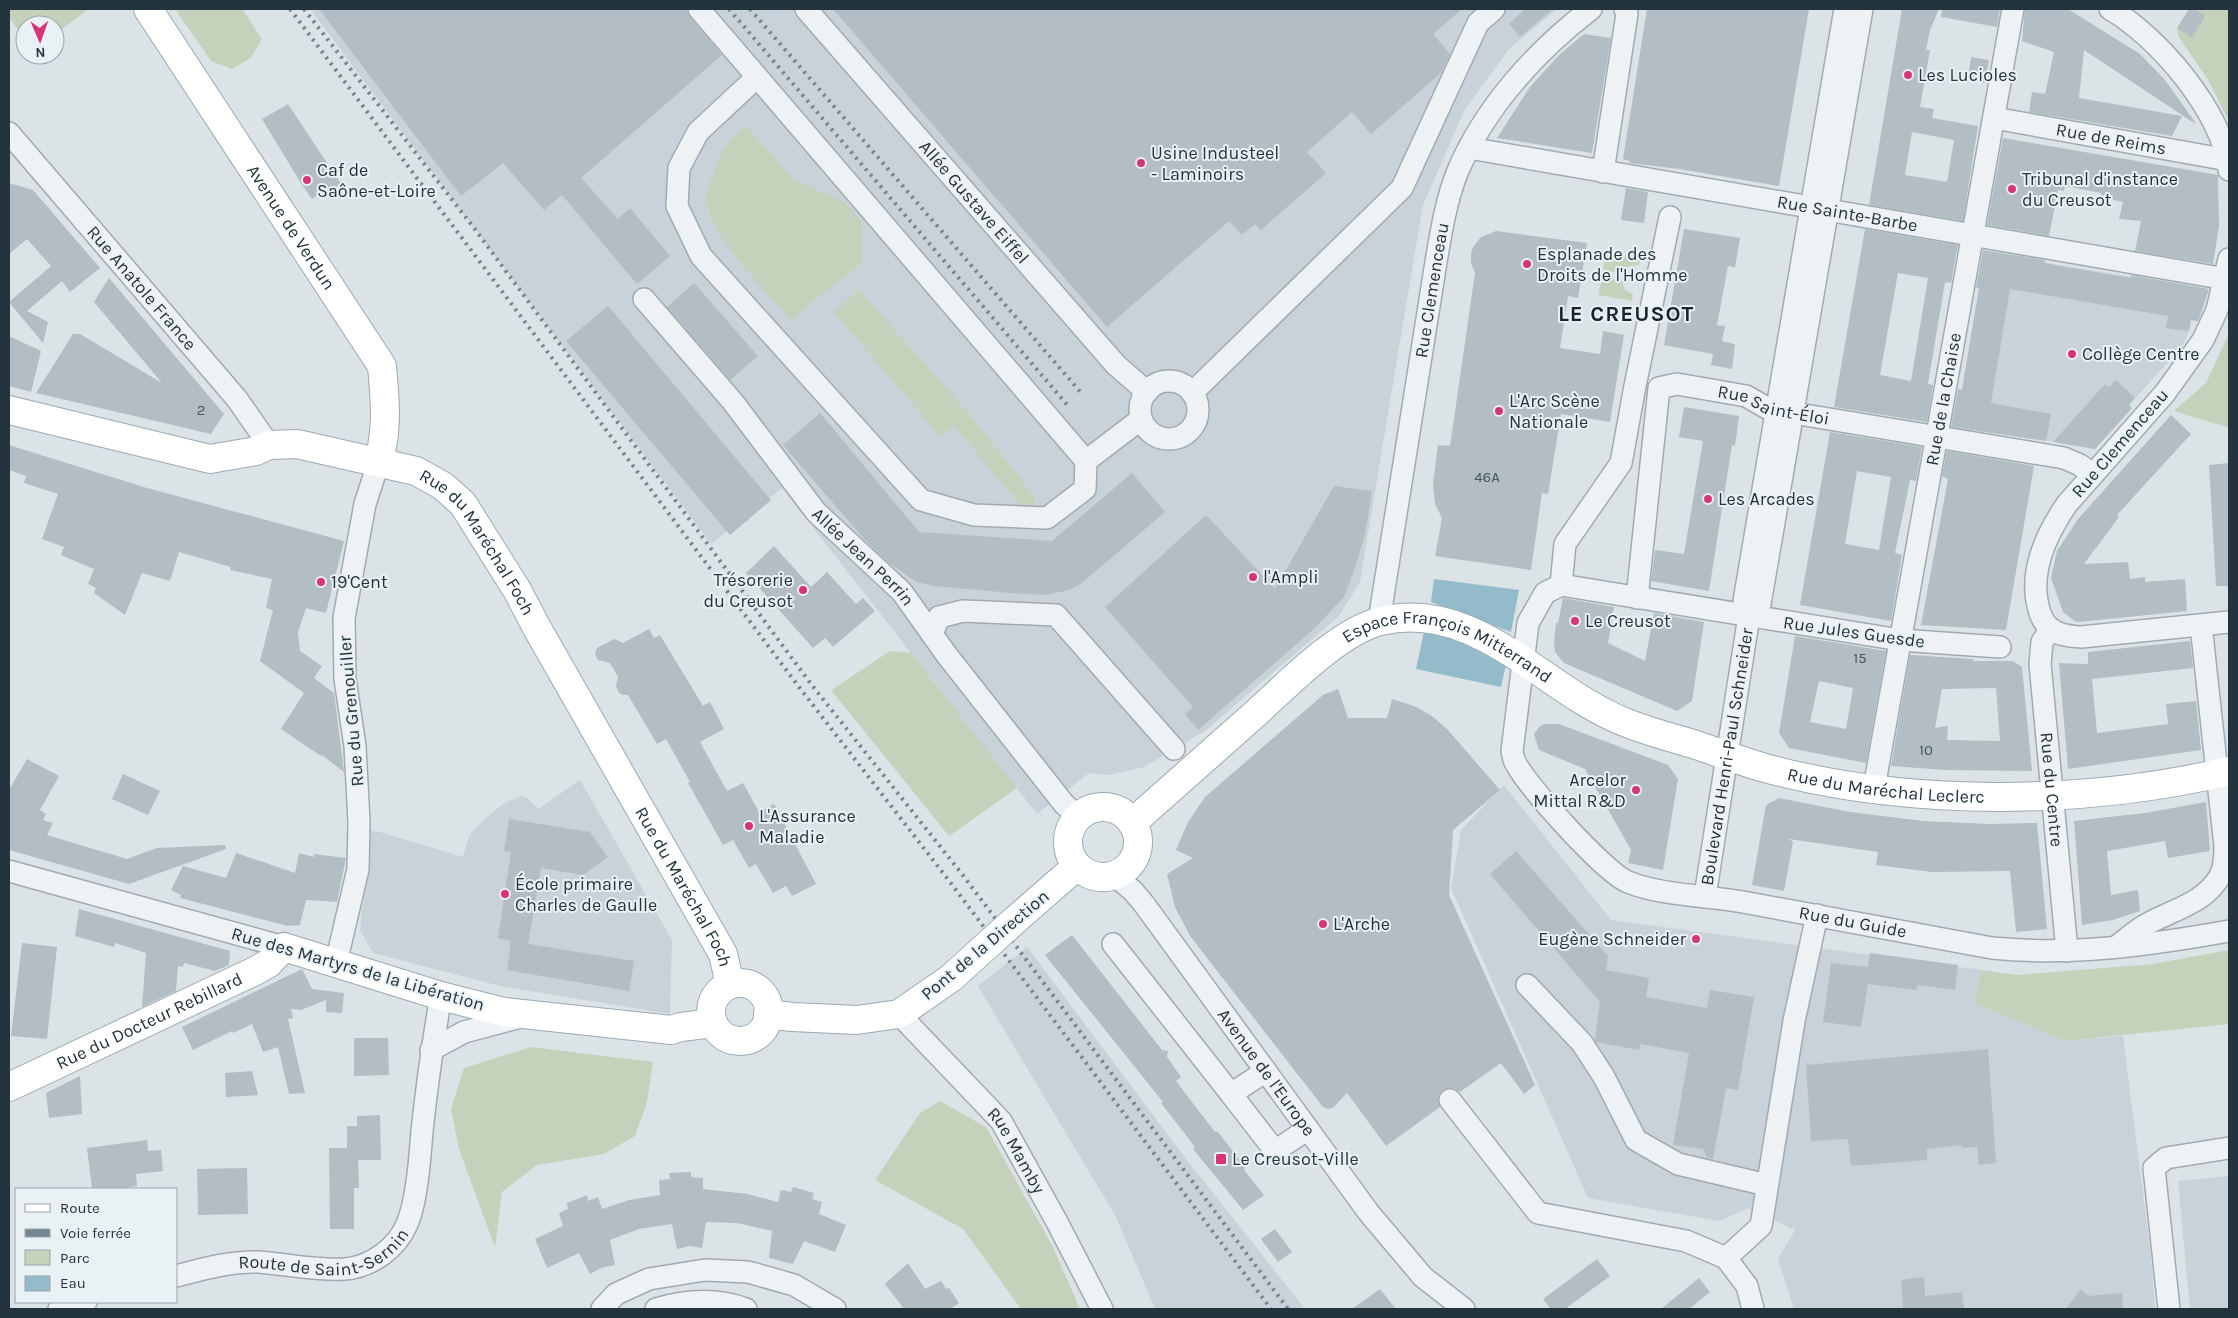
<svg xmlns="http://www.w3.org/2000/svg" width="2238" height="1318" font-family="Karla,sans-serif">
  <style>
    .built { fill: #c9d2d9 }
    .green { fill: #c6d1bc }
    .water { fill: #93bbca }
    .building { fill: #b2bdc4; fill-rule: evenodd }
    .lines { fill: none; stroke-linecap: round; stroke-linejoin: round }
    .minor-casing { stroke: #a0abb1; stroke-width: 24 }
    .major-casing { stroke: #9aaab3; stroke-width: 30 }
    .minor { stroke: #eef2f5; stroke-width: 21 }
    .major { stroke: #fff; stroke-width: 28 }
    .rail { stroke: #748691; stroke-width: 4; stroke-dasharray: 2.5 5; stroke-linecap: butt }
    .major-bridge-casing { stroke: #9aaab3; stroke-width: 30; stroke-linecap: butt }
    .major-bridge { stroke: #fff; stroke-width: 28 }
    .poi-dot { fill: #d73574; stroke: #eaf1f5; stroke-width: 2 }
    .labels { text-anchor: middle; stroke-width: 4; stroke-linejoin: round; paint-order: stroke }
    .number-label { font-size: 15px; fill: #485660 }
    .poi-label { font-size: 18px; fill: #24343e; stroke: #eaf1f5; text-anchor: start }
    .street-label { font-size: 18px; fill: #24343e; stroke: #eaf1f5 }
    .district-label { font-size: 22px; font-weight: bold; letter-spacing: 1px; fill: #17242e; stroke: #eaf1f5 }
  </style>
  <rect width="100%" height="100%" fill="#dbe3e7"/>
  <path class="built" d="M310 9H1557L1510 48 1465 109 1423 205 1360 582 1339 616 1205 731 1144 767 1109 775 1089 773 1037 814 782 488 711 544Z
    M1985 253 2145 279 2208 292 2199 321 2191 320 2189 331 2182 347 2129 405 2132 408 2095 449 2067 444 1956 425Z
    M580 780 672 940 670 1014 500 986 373 953 360 930 370 831 380 832 463 857 469 836 482 821 503 804 521 796 528 798 538 809Z
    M1504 785 1611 920 1981 970 1974 1003 2065 1041 2123 1036 2151 1256 2155 1309H1794L1778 1259 1795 1230 1748 1208 1719 1221 1588 1198 1451 888 1461 830Z
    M1027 947 1183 1155 1305 1309H1155L1116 1217 978 986Z
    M2229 1176V1309H2190L2178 1181Z"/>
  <path class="green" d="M9 9H89L55 34V25H25V55H27L24 57 17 28 9 18Z
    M175 9H242L262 39 251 58 232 69 211 61Z
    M2189 9H2229V121L2207 78 2178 36 2177 28Z
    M746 125 795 182 798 181 846 203 862 222 861 264 819 296 792 321C768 293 709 236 707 201 706 191 711 180 714 171 720 151 730 138 746 125Z
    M1606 253 1640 259 1639 265 1629 266 1624 274 1603 270Z
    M1602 278 1622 281 1625 290 1633 294 1632 301 1598 295Z
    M859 290 969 414 1034 496 1035 503 1021 506 954 426 941 437 834 312Z
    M2229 333V428L2174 411 2206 383Z
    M890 651 911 653 1017 788 949 836 831 690Z
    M2229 950V1024L2065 1041 1974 1003 1981 970 2017 975 2153 964Z
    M531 1047 653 1062 647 1102 635 1136 604 1154 537 1165 502 1192 495 1248 459 1149 451 1109 464 1068Z
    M940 1101 986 1127 1053 1247 1080 1309H1021L963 1229 875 1180 920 1113Z"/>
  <path class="water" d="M1434 579 1519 590 1511 632 1431 602Z
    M1425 627 1444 630 1506 664 1501 687 1416 669Z"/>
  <path class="building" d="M319 9H685L690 17 722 55 581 178 618 219 630 208 670 256 637 284 562 195 544 210 503 163 461 196Z
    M833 9H1462L1433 34 1450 54 1441 73 1371 134 1352 112 1307 152 1326 173 1261 230 1255 224 1242 235 1229 221 1107 327Z
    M1525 9H1553L1520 37 1509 24Z
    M1647 9H1809L1779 186 1679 169 1629 163 1630 161 1623 159Z
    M1902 9H1939L1930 30 1926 50H1930L1920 107 1934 109 1932 118 1978 126 1963 221 1869 205ZM1912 132 1954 140 1947 182 1905 175Z
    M1942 9H2000L1997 27 1941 17Z
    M2025 9H2068L2140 54 2165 80 2195 122 2194 123 2084 50 2079 98 2182 116 2172 136 2029 112 2032 92 2045 94 2054 52 2022 41Z
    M2189 9H2195L2205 16 2192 38 2177 28Z
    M1584 34 1611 38 1592 153 1497 138 1530 87 1560 54Z
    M1971 57 1989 60 1985 83 1968 80Z
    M288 104 341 184 328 193 326 189 312 199 302 185 262 119Z
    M2003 138 2218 175 2219 226 2213 264 2135 251 2141 221 2119 219 2123 202 2101 197V193L2065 186 2064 191 2058 190 2049 236 1987 225Z
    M9 183 33 190 100 268 70 292 62 281 27 311 48 322 43 343 9 302 51 266 27 239 9 254Z
    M1626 188 1648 192 1644 223 1621 220Z
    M1684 229 1740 238 1735 267 1728 266 1717 325 1725 326 1722 341 1735 344 1732 369 1711 365 1713 354 1664 345Z
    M1865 229 1958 245 1951 283 1945 282 1928 384 1933 385 1927 422 1834 407ZM1898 273 1928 278 1911 381 1880 375Z
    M1496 231 1587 243 1578 298 1568 296 1560 348 1600 354 1603 331 1624 335 1610 422 1561 414 1548 494 1542 493 1531 570 1435 556 1442 518 1435 504 1433 484 1438 445 1450 446 1475 273 1471 263V254L1473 247 1481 237Z
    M1983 250 2045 260V263L2066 267 2131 278V275L2209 289 2198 321 2191 320 2189 331 2166 328 2168 316 2010 289 1991 403 2051 414 2046 441 1951 427 1958 389 1962 390 1979 288H1976Z
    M109 278 224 414 211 434 36 393 73 334H80L162 383 94 302Z
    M694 283 758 356 730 380 667 307Z
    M608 306 771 500 730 535 566 341Z
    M9 336 41 351 31 392 9 386Z
    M2116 380 2135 398 2129 405 2132 408 2095 449 2053 442 2105 384 2109 387Z
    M1684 407 1739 416 1735 446 1732 445 1709 591 1651 581 1655 550 1684 554 1703 441 1679 437Z
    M820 413 919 532 1052 541 1132 473 1165 512 1082 583 1069 590 1046 595 1011 593 934 586 917 582 889 563 865 540 783 445Z
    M2171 415 2191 434 2117 515 2119 517 2084 564 2128 562 2130 579 2145 577V582L2185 579 2187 611 2078 622 2073 620 2063 612 2051 578 2057 551 2078 519Z
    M1830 432 1922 447 1916 481 1910 480 1895 553 1902 555 1891 621 1800 605ZM1857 471 1891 477 1879 550 1845 544Z
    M9 445 147 488 344 541 326 613 306 608 298 632 300 651 322 666 314 678 334 693 344 772 322 755 321 756 281 729 304 693 260 661 273 610 266 608 272 579 230 570 231 567 179 552 170 581 142 573 125 615 94 593 96 588 88 584 94 569 61 555 64 547 42 539 58 494 24 483 26 476 9 470Z
    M1947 451 2034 466 2006 630 1921 625 1948 479 1942 476Z
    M2229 463V586H2216L2209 465Z
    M1334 486 1372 491 1365 535 1355 568 1344 597 1315 628 1198 730 1185 714 1193 707 1105 607 1206 515 1275 589Z
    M774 546 811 587 827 572 856 604 863 598 875 611 833 647 825 638 813 648 746 573Z
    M1563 598 1614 607 1608 643 1645 661 1654 613 1704 622 1692 701 1677 711 1564 663 1555 652 1554 643 1556 623H1558Z
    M649 629 654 638 660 635 703 706 710 702 724 729 700 742 727 791 743 783 759 812 774 804 816 884 792 896 786 886 773 893 756 864 749 868 733 840 723 845 688 783 690 782 666 739 657 744 628 695H623L619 693 616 686 618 677 610 663 598 660 595 654 597 648 614 639 623 643Z
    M1795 636 1886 651 1866 763 1789 748 1779 733ZM1819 681 1853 688 1846 729 1810 722Z
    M2190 641 2193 668 2092 679 2097 733 2168 724 2166 704 2196 701 2201 750 2068 769 2059 663 2088 664V652Z
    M1910 655 1973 659V661H2013L2022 667 2032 771 1945 770 1891 766ZM1996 688 2000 741 1947 740 1948 726 1935 728 1942 689Z
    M1338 689 1348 718H1387L1392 699 1414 706 1432 716 1448 730 1500 790 1453 830 1449 895 1535 1085 1524 1094 1501 1063 1460 1092 1454 1088 1443 1090 1438 1096 1440 1107 1386 1146 1347 1093 1333 1108 1328 1109 1323 1107 1190 936 1175 907 1167 874 1193 858 1176 850 1188 822 1205 797 1323 695Z
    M1545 724H1559L1668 765 1678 779 1663 870 1628 863 1631 850 1585 769 1539 750 1534 734 1540 726Z
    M27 759 59 776 40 810 46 814 43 820 53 823 47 835 127 859 157 848 225 845 226 849 129 884 9 850V790Z
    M123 774 160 791 148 815 112 799Z
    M1779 798 1850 812 1923 821 1990 824 2037 823 2047 929 2016 932 2010 871 1932 872 1876 865 1878 852 1789 839 1793 842 1784 891 1752 885 1766 805Z
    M2206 802 2210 851 2168 858 2165 841 2107 851 2111 895 2138 890 2140 911 2113 920 2082 925 2074 821 2145 813Z
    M509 819 590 832 608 857 583 875 541 868 528 944 634 961 629 991 507 970 511 941 498 938 511 852 504 851Z
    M1516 851 1608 956 1606 970 1649 978 1646 997 1707 1008 1710 990 1754 997 1738 1090 1726 1088 1713 1159 1707 1158 1703 1149 1673 1145 1689 1053 1640 1044 1639 1050 1596 1042 1595 1040 1600 1002 1490 874Z
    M236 853 295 873 299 853 314 857V854L346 858 337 902 306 900 300 925 288 926 180 898 181 895 171 890 183 866 226 878Z
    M79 909 230 951 229 965 215 971 184 963 183 967 178 966 176 991 142 1007 146 953 115 943 114 947 75 936Z
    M1072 935 1162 1050 1168 1051 1167 1057 1181 1077 1176 1081 1215 1132H1218L1245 1167 1244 1170 1264 1195 1243 1210 1193 1149 1195 1147 1161 1103 1163 1102 1045 955Z
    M22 943 57 947 47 1039 11 1036Z
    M1870 953 1958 965 1955 990 1918 985 1916 990 1868 984 1861 1027 1823 1022 1831 963 1868 967Z
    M302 969 312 989 344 993 342 1013 326 1012V1000L301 1010 291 1009 293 1018 288 1019 305 1093 289 1094 278 1047 263 1052 252 1024 233 1033 232 1031 193 1050 182 1027Z
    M354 1038H388L389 1075 354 1076Z
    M1988 1049 1996 1163 1979 1165 1977 1147 1962 1148 1961 1145 1927 1149V1160L1851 1166 1848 1139 1811 1141 1806 1065Z
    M252 1071 258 1095 226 1097 225 1073Z
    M80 1076 82 1114 49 1118 46 1093Z
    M380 1115 381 1160H358L359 1188H354V1229H330L329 1148H347V1126H357V1116Z
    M147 1140 148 1151 161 1150 163 1171 136 1174 137 1186 117 1189H92L87 1148Z
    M247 1168 248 1214 198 1215 197 1169Z
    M691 1172V1177L703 1178V1189L747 1194 778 1202 781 1190 791 1192 793 1187 814 1193 812 1199 822 1202 819 1214 846 1225 835 1252 804 1241 793 1264 769 1258 772 1231 737 1223 706 1222 702 1248 690 1246 677 1249 672 1224 639 1229 610 1240 615 1265 601 1268 590 1274 579 1253 547 1268 535 1239 563 1226 559 1213 568 1209 567 1203 587 1195 588 1201 598 1197 602 1209 629 1200 660 1195 659 1180 670 1179 669 1173Z
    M1275 1229 1292 1252 1278 1262 1261 1239Z
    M1597 1259 1610 1276 1565 1309H1551L1543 1299Z
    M908 1263 925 1289 941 1281 946 1289 949 1288 959 1303 950 1309H904L885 1284Z
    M1924 1277 1925 1296 1962 1292 1964 1309H1903L1901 1280Z
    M1699 1278 1710 1292 1689 1309H1661Z
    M1380 1289 1396 1309H1352Z
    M2081 1289 2088 1296 2122 1293 2123 1309H2066Z"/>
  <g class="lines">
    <defs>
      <g id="minor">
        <path d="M699 9 1086 461 1141 419"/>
        <path id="s1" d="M806 9 1116 365 1147 392"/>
        <path d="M2110 9C2158 36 2224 114 2229 170"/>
        <path d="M757 77 698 132 679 168 677 206 701 256 921 500 974 515 1047 518 1085 489 1086 461"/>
        <path id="s2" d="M1994 118 2228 160"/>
        <path id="s3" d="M9 133 237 399 269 445"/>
        <path id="s4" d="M1469 148 2226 279"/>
        <path d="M1603 172 1627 14 1625 9"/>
        <path d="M2229 259 2217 310 2203 340 2165 393 2067 504C2047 533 2029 569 2038 606 2040 615 2044 624 2051 629 2060 636 2071 636 2081 637L2229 622"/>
        <path id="s5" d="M644 299 733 402 816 512 902 592 946 654 1064 804 1078 817"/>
        <circle cx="1169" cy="410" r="29"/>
        <path d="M1192 393 1402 188 1478 23 1494 9"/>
        <path d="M1561 585 1565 544 1621 463 1635 386 1670 217"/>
        <path id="s6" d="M1637 598 1659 388 1677 384 1746 396 1767 408 1793 413 2064 458 2080 465 2092 474"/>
        <path d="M1749 616 1760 604 1862 9"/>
        <path id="s7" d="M1379 621 1436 262C1441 232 1446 201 1457 173 1484 108 1536 51 1591 9"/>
        <path id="s8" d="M2051 629 2042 642 2040 664 2067 951"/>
        <path d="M932 634 939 617 963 611 1056 615 1174 749"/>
        <path id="s9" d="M2000 647 1900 640 1561 585 1545 593 1528 623 1512 751C1513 754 1513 758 1515 762 1526 785 1605 873 1628 882 1659 895 1709 896 1743 902 1826 917 1909 932 1992 948 2072 956 2151 945 2229 931"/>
        <path id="s10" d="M1874 788 2013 9"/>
        <path d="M9 871 284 947"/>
        <path id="s11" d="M1114 875 1133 891 1144 904 1369 1213 1423 1277 1464 1309"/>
        <path id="s12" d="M1705 896 1749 616 1744 601 1845 9"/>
        <path d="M1113 944 1231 1094"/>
        <path d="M2116 947C2125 940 2134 932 2144 926 2168 911 2205 904 2220 876 2225 867 2225 856 2225 846L2201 625"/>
        <path d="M336 963 358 869 359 822 355 746 345 679 344 618 365 504 379 461"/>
        <path d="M1527 985 1582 1043 1604 1077 1636 1140 1678 1164 1767 1185"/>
        <path id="s13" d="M899 1014 1001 1121 1057 1222 1102 1309"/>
        <path d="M431 1050 464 1032 521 1017"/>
        <path d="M1266 1071 1231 1094 1275 1151 1308 1129"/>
        <path d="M1450 1100 1538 1213 1686 1241 1726 1258 1747 1286 1753 1309"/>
        <path d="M1726 1258 1761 1226 1794 1021 1817 915"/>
        <path id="s14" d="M176 1276C203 1269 231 1261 258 1262 287 1264 316 1271 345 1269 371 1267 397 1248 407 1224 417 1201 420 1157 422 1131 427 1085 433 1041 441 996"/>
        <path d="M59 1309 86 1302"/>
        <path d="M602 1309 616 1294 649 1279 705 1270 748 1272 794 1285 835 1309"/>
        <path d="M656 1309C686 1300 716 1298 746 1309"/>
        <path d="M2169 1309 2154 1168 2166 1158 2229 1148"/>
      </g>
      <g id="major">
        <path id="s15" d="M148 9 382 366C385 402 388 425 379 461"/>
        <path id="s16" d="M9 410 210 459 256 451 269 445 297 444 416 471 443 486 463 504 517 590 537 628 723 954 730 984"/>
        <circle cx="1103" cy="842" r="35"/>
        <path id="s17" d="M1132 823C1173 787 1214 750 1255 714 1287 685 1339 631 1381 621 1477 598 1545 692 1627 723 1647 731 1669 737 1690 743 1715 751 1740 761 1765 768 1909 807 2085 805 2229 771"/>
        <path d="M1014 921 1077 866"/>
        <circle cx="740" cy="1012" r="29"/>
        <path d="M768 1014 792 1017 857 1020 899 1014 951 978 993 940"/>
        <path id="s18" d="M9 1087 255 971 269 963 284 947 441 996 504 1012 671 1030 681 1027 713 1023"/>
      </g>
    </defs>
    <use href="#minor" class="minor-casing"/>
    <use href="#major" class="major-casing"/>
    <use href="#minor" class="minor"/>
    <use href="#major" class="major"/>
    <path class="rail" d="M290 9 802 691 950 882 1271 1309
      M304 9 474 228 811 684 962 874 1288 1309
      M729 9 1069 407
      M750 9 1083 395"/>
    <defs>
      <path id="major-bridge" d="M993 940 1014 921"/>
    </defs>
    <use href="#major-bridge" class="major-bridge-casing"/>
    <use href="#major-bridge" class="major-bridge"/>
  </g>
  <g class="poi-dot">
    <circle cx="1908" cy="75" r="5"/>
    <circle cx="1141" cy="163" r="5"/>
    <circle cx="307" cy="180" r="5"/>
    <circle cx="2012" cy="189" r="5"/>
    <circle cx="1527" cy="264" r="5"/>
    <circle cx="2072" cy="354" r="5"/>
    <circle cx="1499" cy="411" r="5"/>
    <circle cx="1708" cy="499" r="5"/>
    <circle cx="1253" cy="577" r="5"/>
    <circle cx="321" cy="582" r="5"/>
    <circle cx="803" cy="590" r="5"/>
    <circle cx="1575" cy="621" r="5"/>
    <circle cx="1636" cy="790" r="5"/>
    <circle cx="749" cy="826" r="5"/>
    <circle cx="505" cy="894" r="5"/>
    <circle cx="1323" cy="924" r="5"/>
    <circle cx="1696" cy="939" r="5"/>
    <rect x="1215" y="1153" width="12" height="12" rx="2.5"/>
  </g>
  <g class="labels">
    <g class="number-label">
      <text x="201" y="415">2</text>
      <text x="1487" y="482">46A</text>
      <text x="1860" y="663">15</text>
      <text x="1926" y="755">10</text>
    </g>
    <g class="poi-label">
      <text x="1918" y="81">Les Lucioles</text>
      <text x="1151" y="159">Usine Industeel<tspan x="1151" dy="21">- Laminoirs</tspan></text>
      <text x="317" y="176">Caf de<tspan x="317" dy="21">Saône-et-Loire</tspan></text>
      <text x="2022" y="185">Tribunal d'instance<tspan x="2022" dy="21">du Creusot</tspan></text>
      <text x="1537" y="260">Esplanade des<tspan x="1537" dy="21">Droits de l'Homme</tspan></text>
      <text x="2082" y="360">Collège Centre</text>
      <text x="1509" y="407">L'Arc Scène<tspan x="1509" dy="21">Nationale</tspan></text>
      <text x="1718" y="505">Les Arcades</text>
      <text x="1263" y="583">l'Ampli</text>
      <text x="793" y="586" text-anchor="end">Trésorerie<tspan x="793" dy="21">du Creusot</tspan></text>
      <text x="331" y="588">19'Cent</text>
      <text x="1585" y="627">Le Creusot</text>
      <text x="1626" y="786" text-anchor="end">Arcelor<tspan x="1626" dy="21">Mittal R&amp;D</tspan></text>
      <text x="759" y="822">L'Assurance<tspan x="759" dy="21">Maladie</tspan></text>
      <text x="515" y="890">École primaire<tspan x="515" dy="21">Charles de Gaulle</tspan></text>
      <text x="1333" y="930">L'Arche</text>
      <text x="1686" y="945" text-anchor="end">Eugène Schneider</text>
      <text x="1232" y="1165">Le Creusot-Ville</text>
    </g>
    <g class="street-label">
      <text dy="6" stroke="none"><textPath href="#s2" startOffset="119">Rue de Reims</textPath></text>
      <text dy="6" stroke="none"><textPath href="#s1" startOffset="256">Allée Gustave Eiffel</textPath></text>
      <text dy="6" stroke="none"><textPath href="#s4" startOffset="384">Rue Sainte-Barbe</textPath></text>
      <text dy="6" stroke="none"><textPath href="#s15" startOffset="261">Avenue de Verdun</textPath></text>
      <text dy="6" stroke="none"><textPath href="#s3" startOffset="204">Rue Anatole France</textPath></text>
      <text dy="6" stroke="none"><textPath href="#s7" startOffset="335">Rue Clemenceau</textPath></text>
      <text dy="6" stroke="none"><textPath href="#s10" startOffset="395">Rue de la Chaise</textPath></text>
      <text dy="6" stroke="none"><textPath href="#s6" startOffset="329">Rue Saint-Éloi</textPath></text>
      <text transform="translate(2120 443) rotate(-49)" y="6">Rue Clemenceau</text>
      <text dy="6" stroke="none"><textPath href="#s16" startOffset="514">Rue du Maréchal Foch</textPath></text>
      <text dy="6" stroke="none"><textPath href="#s5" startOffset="339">Allée Jean Perrin</textPath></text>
      <text transform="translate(1854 632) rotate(8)" y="6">Rue Jules Guesde</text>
      <text dy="6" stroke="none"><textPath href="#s17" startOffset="394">Espace François Mitterrand</textPath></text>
      <text transform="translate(351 711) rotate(-95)" y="6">Rue du Grenouiller</text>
      <text dy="6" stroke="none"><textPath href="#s12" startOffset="141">Boulevard Henri-Paul Schneider</textPath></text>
      <text dy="6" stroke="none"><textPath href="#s17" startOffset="864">Rue du Maréchal Leclerc</textPath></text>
      <text dy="6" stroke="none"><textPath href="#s8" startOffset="164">Rue du Centre</textPath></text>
      <text dy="6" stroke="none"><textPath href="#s16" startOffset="918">Rue du Maréchal Foch</textPath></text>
      <text dy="6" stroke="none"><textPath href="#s9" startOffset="1031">Rue du Guide</textPath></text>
      <text transform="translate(985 945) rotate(-40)" y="6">Pont de la Direction</text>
      <text transform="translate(358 969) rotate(16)" y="6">Rue des Martyrs de la Libération</text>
      <text dy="6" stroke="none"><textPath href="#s18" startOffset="155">Rue du Docteur Rebillard</textPath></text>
      <text dy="6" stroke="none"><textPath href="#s11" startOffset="250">Avenue de l'Europe</textPath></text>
      <text dy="6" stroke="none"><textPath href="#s13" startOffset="181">Rue Mamby</textPath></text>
      <text dy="6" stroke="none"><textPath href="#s14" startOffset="154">Route de Saint-Sernin</textPath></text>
    </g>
    <g class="district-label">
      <text x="1626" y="321">LE CREUSOT</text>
    </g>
  </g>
  <rect width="2238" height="1318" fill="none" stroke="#24343e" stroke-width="20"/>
  <rect x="15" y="1188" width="162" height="115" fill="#eaf1f5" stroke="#9ba5ac"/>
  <rect x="25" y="1204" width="25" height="8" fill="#ffffff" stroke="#9ba5ac"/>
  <text x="60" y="1213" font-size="15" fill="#24343e">Route</text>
  <rect x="25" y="1229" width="25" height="8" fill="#748691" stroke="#9ba5ac"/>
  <text x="60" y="1238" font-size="15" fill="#24343e">Voie ferrée</text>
  <rect x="25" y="1250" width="25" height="15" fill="#c6d1bc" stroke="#9ba5ac"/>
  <text x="60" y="1263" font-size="15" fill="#24343e">Parc</text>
  <rect x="25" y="1276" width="25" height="15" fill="#93bbca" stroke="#9ba5ac"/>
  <text x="60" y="1288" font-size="15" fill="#24343e">Eau</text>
  <g transform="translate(40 40) rotate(178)"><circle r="24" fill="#eaf1f5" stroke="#9ba5ac"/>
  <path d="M0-4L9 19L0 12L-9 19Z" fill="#d73574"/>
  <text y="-8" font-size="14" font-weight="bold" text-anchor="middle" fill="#24343e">N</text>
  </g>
</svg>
